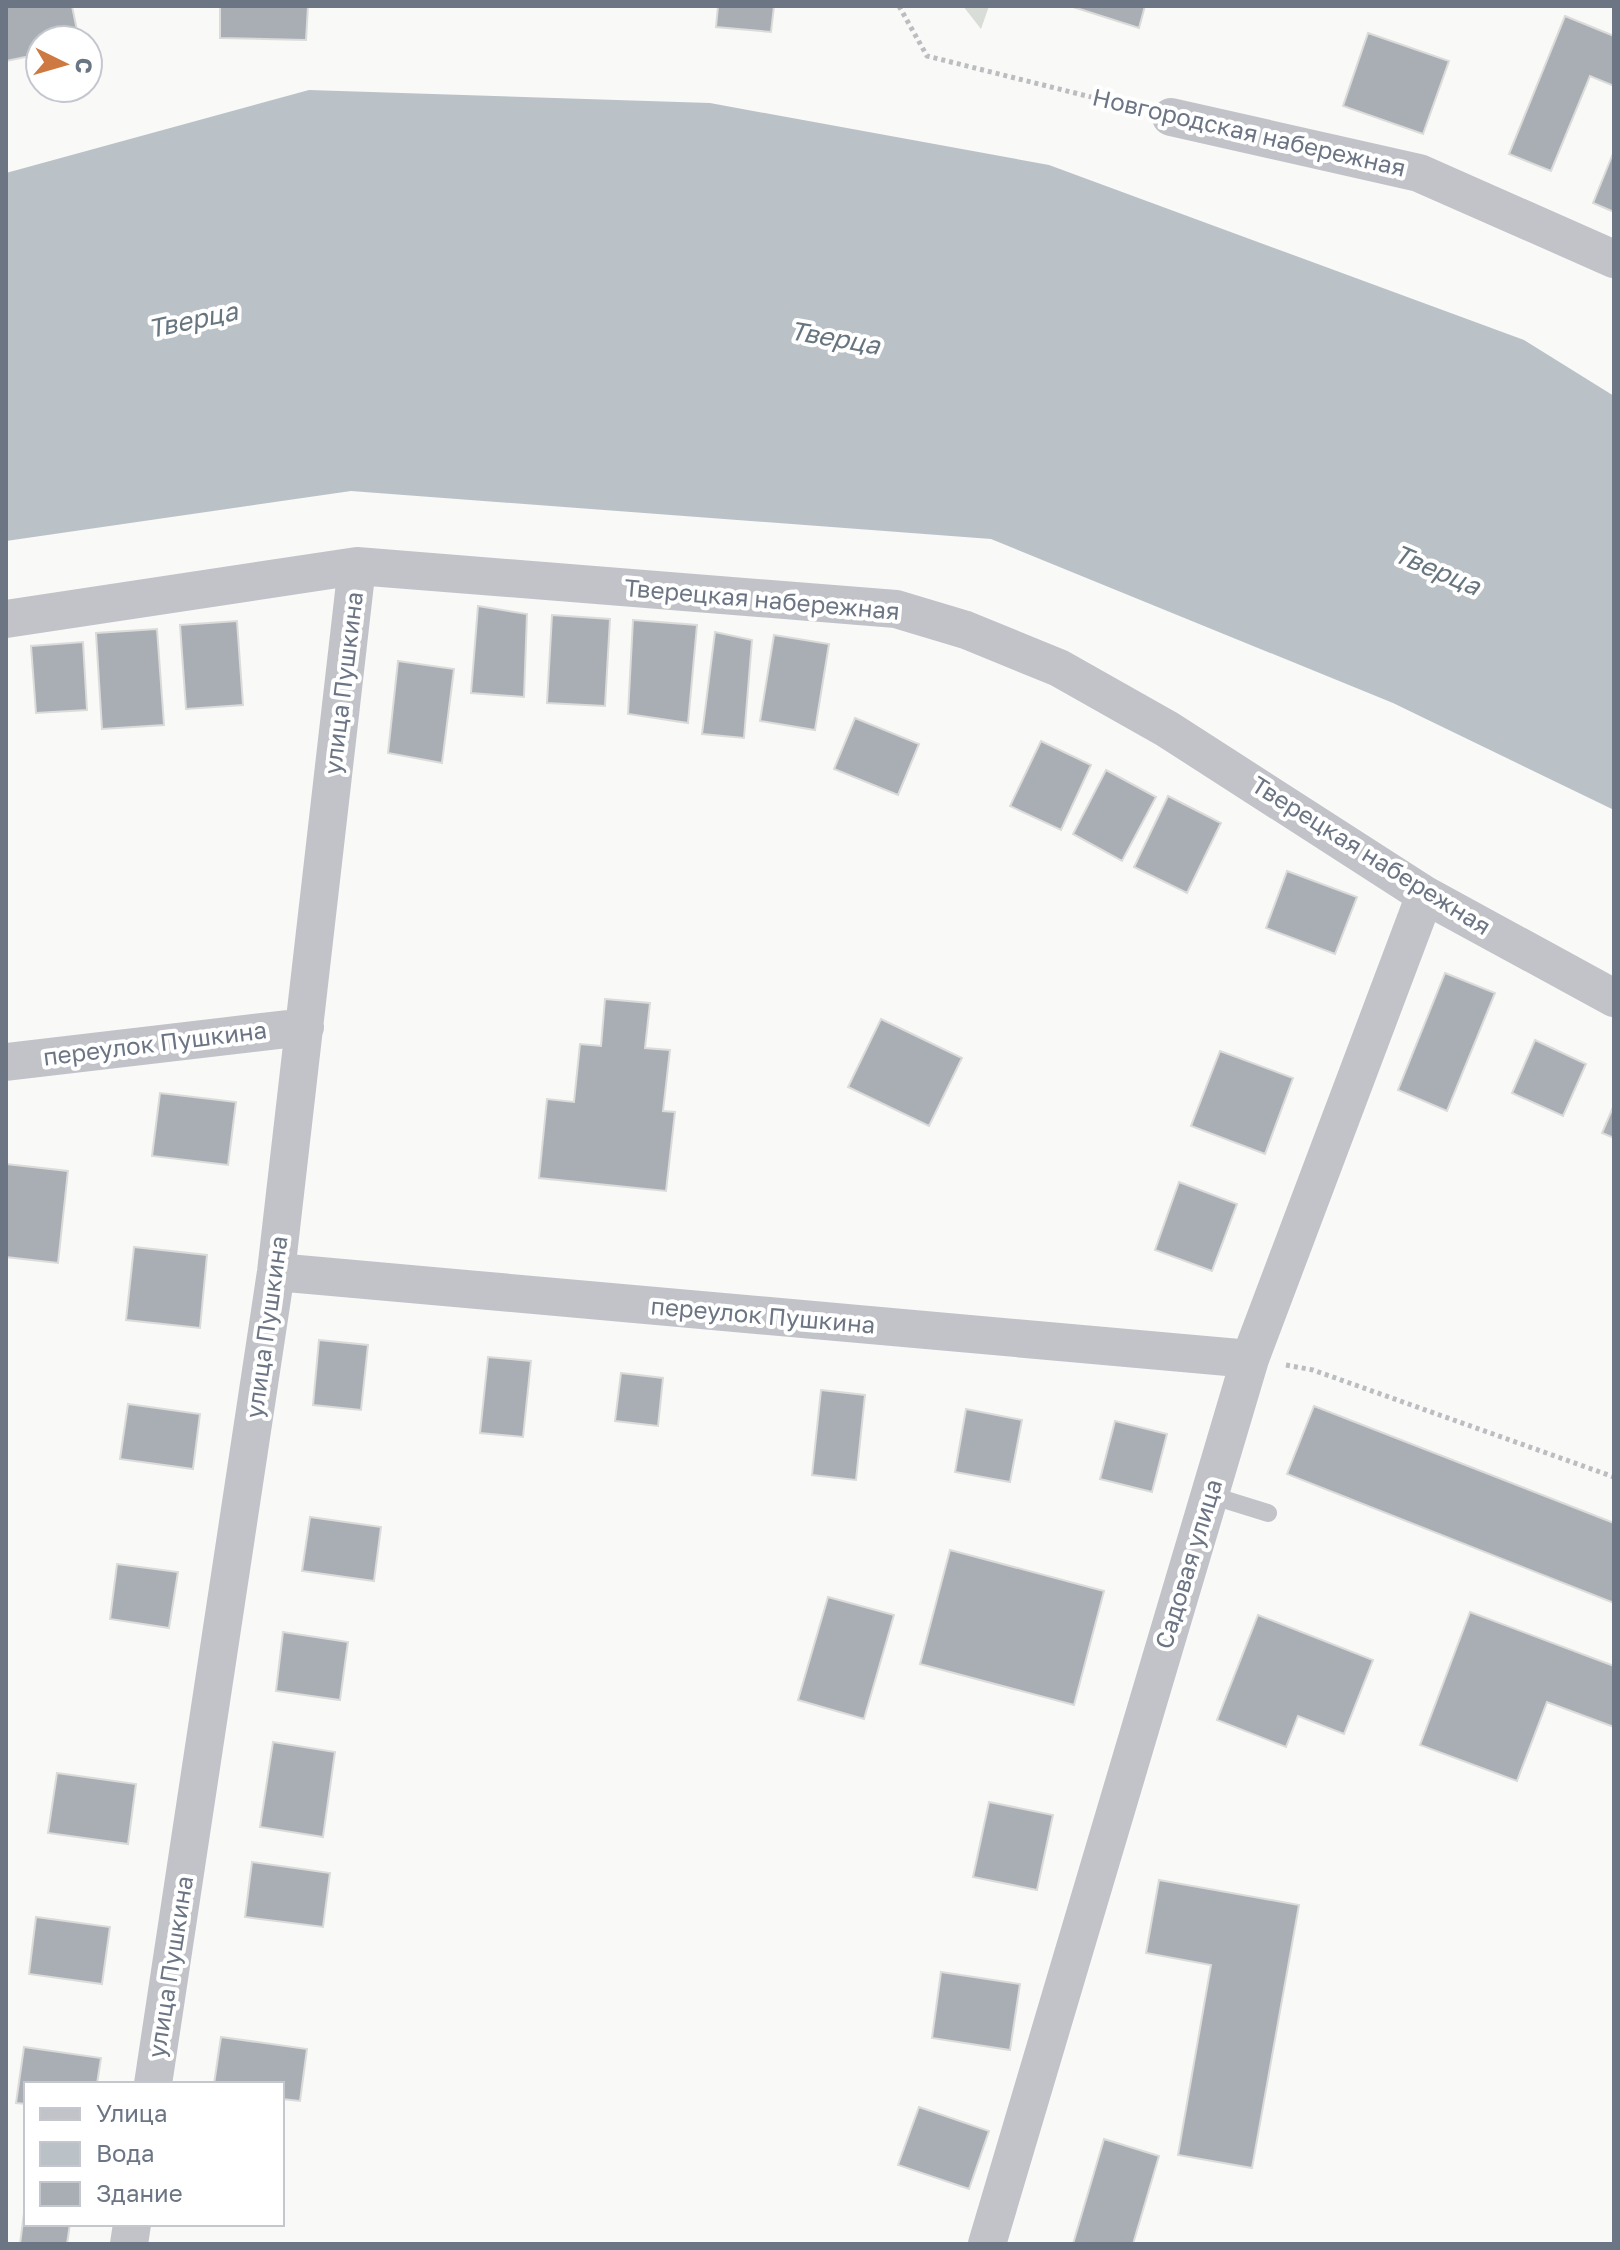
<svg xmlns="http://www.w3.org/2000/svg" width="1620" height="2250" font-family="'Golos Text',sans-serif">
  <style>
    .green { fill: #d8ddd7 }
    .water { fill: #bac2c7 }
    .building { fill: #a9aeb5; stroke: #dbdbd9; stroke-width: 2 }
    .lines { fill: none; stroke-linecap: round; stroke-linejoin: round }
    .path { stroke: #bbbdc0; stroke-width: 5; stroke-dasharray: 4 4; stroke-linecap: butt }
    .lane { stroke: #c1c3c8; stroke-width: 18 }
    .street { stroke: #c1c3c8; stroke-width: 38 }
    .labels { text-anchor: middle; stroke-width: 8; stroke-linejoin: round; paint-order: stroke }
    .street-label { font-size: 24px; fill: #6c7584; stroke: #fff }
    .water-label { font-size: 26px; font-style: italic; fill: #67757f; stroke: #fff }
  </style>
  <rect width="100%" height="100%" fill="#f9f9f7"/>
  <path class="green" d="M963 6H989L981 29Z"/>
  <path class="water" d="M309 90 710 103 1049 165 1524 340 1614 396V810L1393 703 991 539 351 491 6 541V173Z"/>
  <path class="building" d="M6 6H72L79 40H40V54L6 61Z
    M220 6H308L306 40 220 38Z
    M718 6H774L771 32 716 27Z
    M1070 6H1145L1139 28Z
    M1565 16 1614 36V86L1590 76 1551 171 1509 154Z
    M1368 33 1449 61 1423 134 1343 106Z
    M1614 151V212L1593 203Z
    M478 606 527 614 524 697 471 693Z
    M552 615 610 619 605 706 547 703Z
    M633 620 697 625 688 723 628 714Z
    M237 621 243 705 186 709 180 625Z
    M157 629 164 725 102 729 96 633Z
    M715 632 752 640 744 738 702 734Z
    M774 635 829 644 815 730 760 721Z
    M83 642 87 710 36 713 31 646Z
    M398 661 454 669 442 763 388 753Z
    M855 718 919 744 898 795 834 769Z
    M1041 741 1091 765 1061 830 1010 806Z
    M1106 770 1156 797 1122 861 1073 834Z
    M1168 796 1221 823 1187 893 1134 867Z
    M1287 871 1357 897 1335 954 1266 928Z
    M1445 973 1495 993 1447 1111 1398 1090Z
    M605 999 650 1003 645 1048 670 1050 663 1111 675 1112 666 1191 539 1178 547 1099 574 1102 580 1044 601 1046Z
    M881 1019 962 1058 929 1126 848 1087Z
    M1535 1040 1586 1064 1563 1116 1512 1093Z
    M1220 1051 1293 1078 1265 1154 1191 1126Z
    M160 1093 236 1102 228 1165 152 1156Z
    M1614 1105V1138L1602 1133Z
    M6 1164 68 1171 58 1263 6 1257Z
    M1179 1182 1237 1204 1212 1271 1155 1250Z
    M134 1247 207 1255 200 1328 126 1320Z
    M319 1340 368 1345 361 1410 313 1405Z
    M488 1357 531 1361 523 1437 480 1433Z
    M621 1373 663 1378 658 1426 615 1421Z
    M821 1390 865 1395 856 1480 812 1475Z
    M128 1404 200 1414 193 1469 120 1459Z
    M1314 1406 1614 1523V1603L1287 1474Z
    M966 1409 1022 1420 1010 1482 955 1472Z
    M1115 1421 1167 1434 1152 1492 1100 1479Z
    M310 1517 381 1527 374 1581 302 1571Z
    M950 1550 1104 1591 1074 1705 920 1664Z
    M117 1564 178 1572 169 1628 110 1619Z
    M828 1597 894 1615 864 1719 798 1700Z
    M1470 1612 1614 1666V1727L1547 1702 1517 1781 1420 1745Z
    M1258 1615 1373 1660 1344 1734 1298 1716 1286 1747 1217 1720Z
    M283 1632 348 1642 340 1700 276 1691Z
    M273 1742 335 1752 323 1837 260 1827Z
    M57 1773 136 1784 128 1844 48 1833Z
    M989 1802 1053 1815 1037 1890 973 1877Z
    M252 1862 330 1873 323 1927 245 1917Z
    M1159 1880 1299 1905 1252 2168 1178 2155 1211 1965 1146 1953Z
    M36 1917 110 1927 102 1984 29 1974Z
    M941 1972 1020 1984 1010 2050 932 2038Z
    M221 2037 307 2049 300 2101 282 2099V2084H214Z
    M24 2047 101 2058 97 2084H26V2104L16 2103Z
    M919 2107 989 2131 969 2189 898 2165Z
    M1104 2139 1159 2156 1133 2244H1073Z
    M26 2198V2224H70L67 2244H20Z"/>
  <g class="lines">
    <path class="path" d="M899 6 927 56 1135 108
      M1286 1365 1313 1370 1614 1477"/>
    <path class="lane" d="M1210 1495 1268 1513"/>
    <path class="street" d="M1171 117 1419 173 1614 259
      M6 619 357 566 896 609 966 630 1059 668 1167 729 1425 895 1614 998
      M6 1062 305 1027
      M276 1272 1250 1359
      M153 2084 276 1272 357 566
      M129 2244 132 2224
      M987 2244 1250 1359 1425 895"/>
  </g>
  <g class="labels">
    <g class="street-label">
      <text transform="translate(1249 133) rotate(13)" y="8">Новгородская набережная</text>
      <text transform="translate(762 600) rotate(5)" y="8">Тверецкая набережная</text>
      <text transform="translate(344 683) rotate(-83)" y="8">улица Пушкина</text>
      <text transform="translate(1371 856) rotate(32)" y="8">Тверецкая набережная</text>
      <text transform="translate(155 1044) rotate(-7)" y="8">переулок Пушкина</text>
      <text transform="translate(763 1316) rotate(5)" y="8">переулок Пушкина</text>
      <text transform="translate(267 1327) rotate(-82)" y="8">улица Пушкина</text>
      <text transform="translate(1189 1564) rotate(-73)" y="8">Садовая улица</text>
      <text transform="translate(171 1967) rotate(-81)" y="8">улица Пушкина</text>
    </g>
    <g class="water-label">
      <text transform="translate(193 320) rotate(-12)" y="9">Тверца</text>
      <text transform="translate(835 338) rotate(10)" y="9">Тверца</text>
      <text transform="translate(1437 570) rotate(23)" y="9">Тверца</text>
    </g>
  </g>
  <rect width="1620" height="2250" fill="none" stroke="#6c7584" stroke-width="16"/>
  <rect x="24" y="2082" width="260" height="144" fill="#ffffff" stroke="#c4c8ce" stroke-width="2"/>
  <rect x="40" y="2108" width="40" height="12" fill="#c1c3c8" stroke="#c4c8ce" stroke-width="2"/>
  <text x="96" y="2122" font-size="24" fill="#6c7584">Улица</text>
  <rect x="40" y="2142" width="40" height="24" fill="#bac2c7" stroke="#c4c8ce" stroke-width="2"/>
  <text x="96" y="2162" font-size="24" fill="#6c7584">Вода</text>
  <rect x="40" y="2182" width="40" height="24" fill="#a9aeb5" stroke="#c4c8ce" stroke-width="2"/>
  <text x="96" y="2202" font-size="24" fill="#6c7584">Здание</text>
  <g transform="translate(64 64) rotate(95)"><circle r="38" fill="#ffffff" stroke="#c4c8ce" stroke-width="2"/>
  <path d="M0-6L14 30L0 20L-14 30Z" fill="#ce7942"/>
  <text y="-12" font-size="22" font-weight="bold" text-anchor="middle" fill="#6c7584">С</text>
  </g>
</svg>
